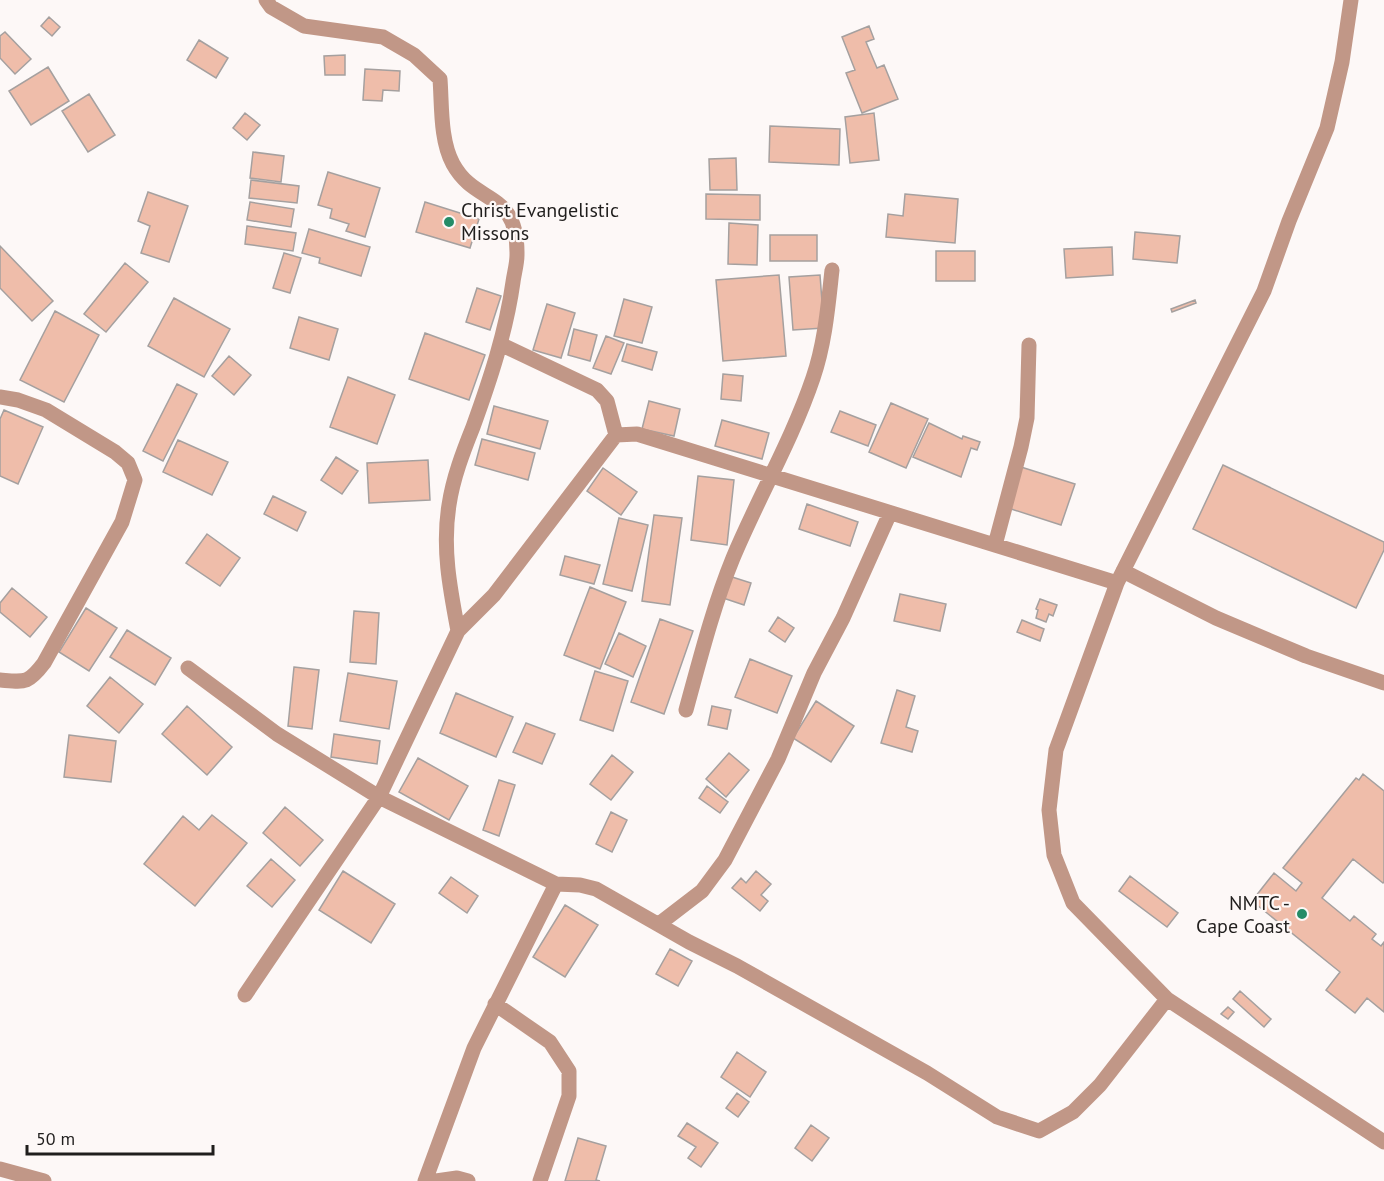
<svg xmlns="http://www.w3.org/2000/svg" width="1384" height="1181" font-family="'PT Sans',sans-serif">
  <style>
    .building { fill: #efbdaa; stroke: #a5a09f; stroke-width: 1.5 }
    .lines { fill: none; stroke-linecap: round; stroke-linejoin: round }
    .minor { stroke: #c19787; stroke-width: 15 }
    .poi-dot { fill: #258c67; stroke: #fdf8f7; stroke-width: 2 }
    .labels { text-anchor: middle; stroke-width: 4.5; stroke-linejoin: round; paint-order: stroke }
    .poi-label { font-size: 20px; fill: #201e1d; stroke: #fdf8f7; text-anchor: start }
  </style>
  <rect width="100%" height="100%" fill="#fdf8f7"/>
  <path class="building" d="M49 17 60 27 52 36 41 26Z
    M869 26 874 39 866 42 877 68 884 65 898 99 862 113 846 73 855 70 842 37Z
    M5 32 31 59 15 74 0 58V36Z
    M199 40 228 58 216 78 187 60Z
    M345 55V75H325L324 56Z
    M48 67 69 101 31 125 9 91Z
    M365 69 400 71 399 91 383 90 382 101 363 100Z
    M89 94 115 135 88 152 62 111Z
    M245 113 260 125 247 140 233 128Z
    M874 113 879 160 850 163 845 117Z
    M770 126 840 129 839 165 769 162Z
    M253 152 284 156 281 182 250 178Z
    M736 158 737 190H710L709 159Z
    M328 172 380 188 365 237 346 231 349 224 330 218 332 209 318 205Z
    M251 180 299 186 297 203 249 198Z
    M148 192 188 206 169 262 141 253 150 226 138 221Z
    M706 194 760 195V220L706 219Z
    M905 194 958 199 955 243 886 237 888 214 903 216Z
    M250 202 294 209 291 227 247 220Z
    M425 202 479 219 470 248 416 232Z
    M729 223 758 225 757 265 728 264Z
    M247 226 296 233 293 251 245 244Z
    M309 229 370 247 361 276 319 263 320 258 302 253Z
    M1135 232 1180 236 1177 263 1133 259Z
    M770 235H817V261H770Z
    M0 246 53 301 32 321 0 288Z
    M1112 247 1113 275 1066 278 1064 249Z
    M936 251H975V281H936Z
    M284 253 301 258 290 293 273 288Z
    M125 263 148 282 106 332 84 314Z
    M779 275 786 356 723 361 716 280Z
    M820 275 824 328 793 330 789 277Z
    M477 288 501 296 490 330 466 322Z
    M174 298 230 329 204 377 148 346Z
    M624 299 652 307 642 343 614 336Z
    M1195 300 1196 303 1172 312 1171 309Z
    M547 304 575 313 561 358 533 350Z
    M55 311 99 335 64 402 20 380Z
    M299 317 338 329 329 360 290 348Z
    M574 329 597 335 590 361 568 355Z
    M425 333 485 355 469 400 409 379Z
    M606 336 624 343 611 374 593 368Z
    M627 344 657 352 652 370 622 361Z
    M229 356 251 375 234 395 212 376Z
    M723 374 743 376 741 401 721 399Z
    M348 377 395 395 377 444 330 427Z
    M177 384 197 394 163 461 143 451Z
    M649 401 680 409 674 436 642 429Z
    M891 403 928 419 906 468 869 452Z
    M494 406 548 421 540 449 487 434Z
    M4 410 43 427 18 484 0 476V419Z
    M840 411 876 425 868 446 831 432Z
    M722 420 769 433 762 459 715 446Z
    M929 423 962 439 963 436 980 442 977 450 971 448 961 477 913 457Z
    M482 439 535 453 528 480 475 465Z
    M178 440 228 462 212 495 163 472Z
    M336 457 358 471 342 494 321 480Z
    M428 460 430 500 369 503 367 463Z
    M1223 465 1384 542V550L1356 608 1193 529Z
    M1021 467 1075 484 1061 525 1008 508Z
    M603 468 637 492 621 515 587 491Z
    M698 476 734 480 727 545 691 540Z
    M273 496 306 512 297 531 264 514Z
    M807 504 858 522 850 546 799 529Z
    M654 515 682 518 670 605 642 601Z
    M619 518 648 525 632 591 603 584Z
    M207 534 240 558 220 586 186 563Z
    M565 556 600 565 594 584 560 575Z
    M729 576 751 583 744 605 723 598Z
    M590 587 626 602 600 669 564 655Z
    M12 588 47 617 30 637 0 612V603Z
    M900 594 946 604 940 631 894 621Z
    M1040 599 1057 605 1053 616 1049 614 1046 622 1036 618 1038 610 1036 609Z
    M86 608 117 628 89 671 59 652Z
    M354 611 379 613 376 664 350 662Z
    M778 617 794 628 785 642 769 631Z
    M660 619 693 631 664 714 631 702Z
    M1022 620 1044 629 1040 641 1017 632Z
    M127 630 171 658 155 685 110 657Z
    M619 633 646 646 633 677 605 664Z
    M750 659 792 676 777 713 735 697Z
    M294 667 319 670 312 729 288 726Z
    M595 671 628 681 613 731 580 720Z
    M348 673 397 681 389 729 340 721Z
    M110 677 143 704 119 733 87 706Z
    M897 690 915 696 906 727 918 731 912 752 881 743Z
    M456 693 513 717 496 757 440 733Z
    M816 701 854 726 831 762 793 738Z
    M187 706 232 747 207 775 162 734Z
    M712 706 731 710 727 729 708 725Z
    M526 723 555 734 542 764 513 752Z
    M334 734 380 741 377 764 331 757Z
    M69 735 116 741 111 782 64 777Z
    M729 753 749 770 726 797 706 779Z
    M612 755 633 772 611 800 590 784Z
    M418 758 468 786 449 820 399 792Z
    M1363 774 1384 791V882L1383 883 1353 859 1322 898 1350 921 1354 916 1376 934 1372 939 1381 946 1384 942V1012L1367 998 1355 1013 1326 990 1340 972 1252 901 1274 873 1296 891 1302 883 1283 868 1356 778 1359 780Z
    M499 780 515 785 499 836 483 830Z
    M707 786 728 802 720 813 699 798Z
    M285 807 323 840 300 866 263 833Z
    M611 812 627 820 612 852 596 844Z
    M212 815 247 843 195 906 144 864 183 816 199 830Z
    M271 859 295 880 272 907 247 886Z
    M343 871 395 904 371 943 319 910Z
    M756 871 771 884 761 895 768 901 760 911 732 888 741 878 746 883Z
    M1130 876 1178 913 1167 927 1119 891Z
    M451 877 478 896 467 913 439 893Z
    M565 905 598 925 565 977 533 957Z
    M670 949 692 961 678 986 656 974Z
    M1240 991 1271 1019 1264 1027 1233 999Z
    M1228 1007 1234 1012 1228 1019 1221 1014Z
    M737 1052 766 1072 750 1097 721 1077Z
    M737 1093 749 1102 738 1117 726 1108Z
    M687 1123 718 1143 701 1167 688 1158 696 1147 678 1136Z
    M811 1125 829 1138 812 1161 795 1148Z
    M578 1138 606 1146 596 1180 600 1181H565Z"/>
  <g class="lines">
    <path class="minor" d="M266 0 271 7 304 26 383 37 414 55 440 79C442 106 440 140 453 164 476 206 518 189 517 255 517 264 514 274 513 282 506 332 490 380 473 427 463 452 453 478 449 505 442 548 450 589 458 631
      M1351 0 1342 62 1327 128 1289 221 1264 291 1117 583 1056 750 1049 810 1054 855 1073 903 1167 999 1384 1142
      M500 344 597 390 607 401 616 435
      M0 397 18 400 46 410 115 452 128 463 135 480 122 522 44 663C28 684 25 682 0 680
      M995 545 1021 447 1027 418 1029 345
      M1123 571 1216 618 1306 656 1384 683
      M188 668 277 734 379 797 556 884 580 885 596 889 689 942 737 966 927 1073 997 1117 1039 1131 1073 1112 1100 1085 1167 999
      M686 710C700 659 713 607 733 558 758 498 792 440 813 378 825 343 828 306 832 270
      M659 924 702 891 725 860 778 759 814 673 843 618 890 513
      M245 995 379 797 458 631 494 595 616 435 637 434 1117 583
      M495 1004 550 1042 569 1071V1096L540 1181
      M0 1169 44 1181
      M425 1181 474 1048 556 884
      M436 1181 457 1178 468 1181"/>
  </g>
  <g class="poi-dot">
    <circle cx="449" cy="222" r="6"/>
    <circle cx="1302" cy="914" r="6"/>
  </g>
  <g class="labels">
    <g class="poi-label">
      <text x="461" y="217">Christ Evangelistic<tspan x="461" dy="23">Missons</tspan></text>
      <text x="1290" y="910" text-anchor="end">NMTC -<tspan x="1290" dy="23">Cape Coast</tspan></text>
    </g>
  </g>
  <path d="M27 1145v9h186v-9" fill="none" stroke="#201e1d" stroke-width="3"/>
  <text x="36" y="1145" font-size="18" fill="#201e1d" stroke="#fdf8f7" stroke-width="4.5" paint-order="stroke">50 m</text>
</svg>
